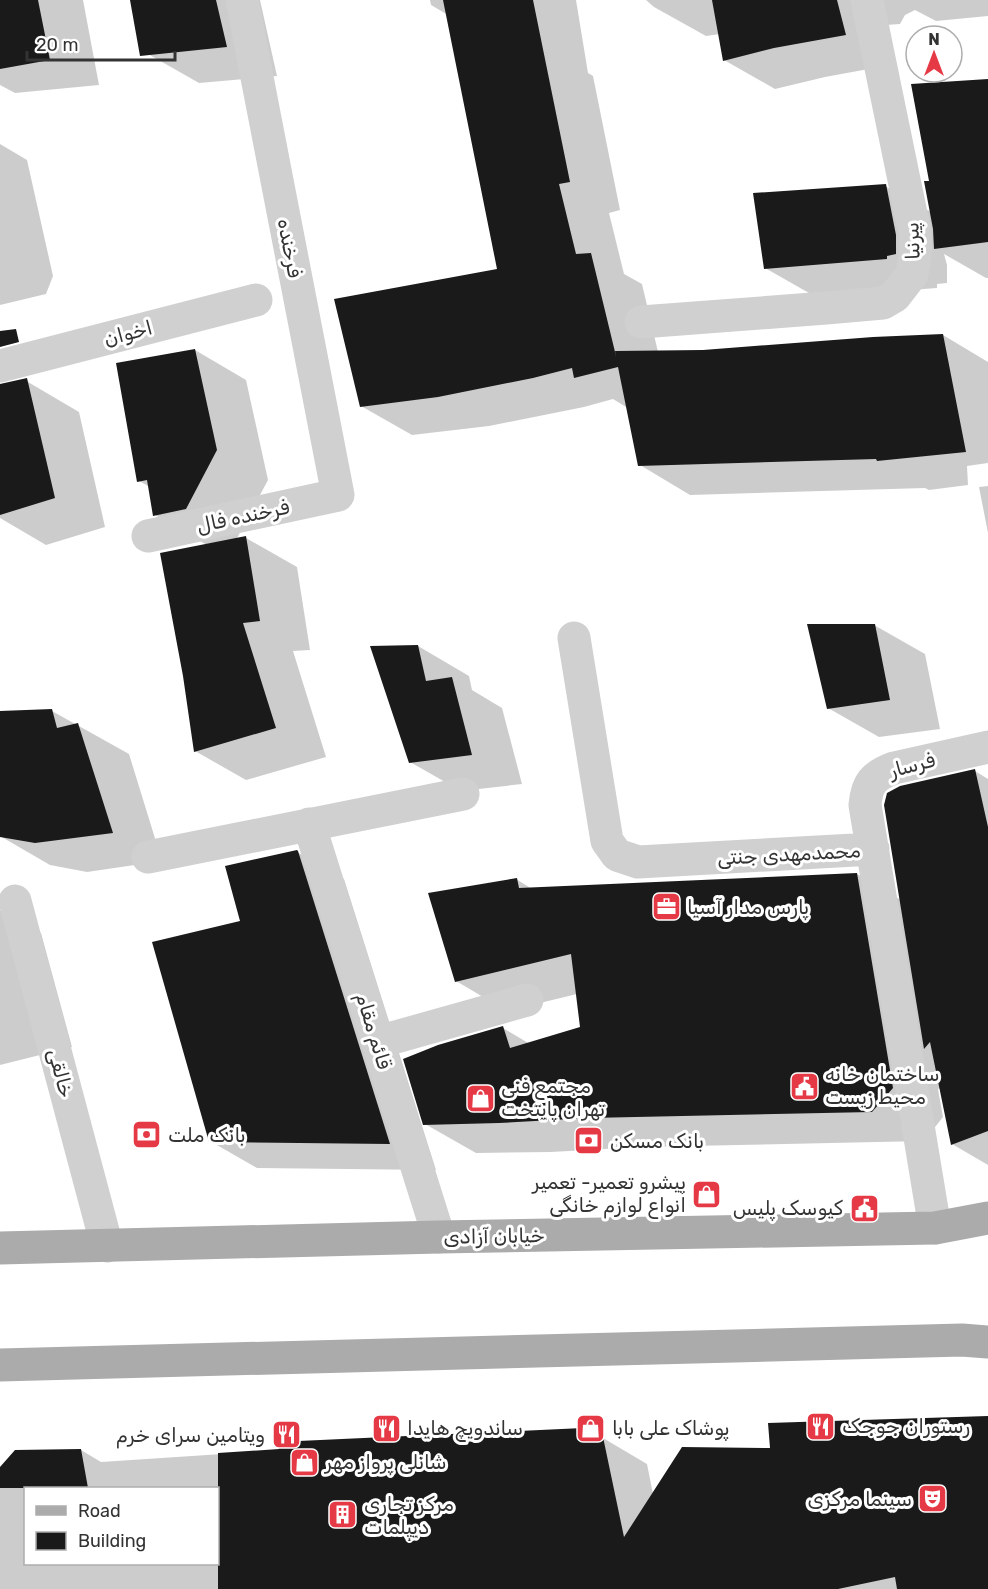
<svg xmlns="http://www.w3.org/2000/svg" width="988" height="1589" font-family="Rubik,'Noto Sans Arabic',sans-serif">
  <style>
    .shadow { fill: #0003; fill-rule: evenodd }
    .building { fill: #1a1a1a }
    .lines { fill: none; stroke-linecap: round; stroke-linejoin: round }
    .minor { stroke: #d0d0d0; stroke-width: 33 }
    .primary { stroke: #ababab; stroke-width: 33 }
    .labels { text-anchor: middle; stroke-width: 6; stroke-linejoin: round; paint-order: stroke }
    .street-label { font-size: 20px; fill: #333; stroke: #fff }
    .poi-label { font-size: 20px; fill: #333; stroke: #fff; text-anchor: start }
  </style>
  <rect width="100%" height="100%" fill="#fff"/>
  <path class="shadow" d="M0 0H83L99 85 15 93 0 85Z
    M131 0H260L277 76 199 83 148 54Z
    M430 0H576L588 73 593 76 620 210 609 213 624 274 642 284 658 352H703L943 335 988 362V463L967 466 968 485 929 490 925 488 690 495 640 465 628 406 626 407 613 399 584 407 489 426 412 435 361 406 499 270 448 15 431 5Z
    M646 0H988V16L936 21 915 10 905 15 900 24 886 25 896 64 825 77 775 89 724 60 720 34 706 36 654 7Z
    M988 81V278H986L944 254 947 265V283L937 284V288L816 297 765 268 885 186 931 212V182Z
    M0 144 27 160 53 276 46 294 0 305Z
    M195 350 246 380 268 480 236 540 246 538 297 567 310 650 293 651 326 757 246 780 195 751 207 545 155 515 150 487 139 481Z
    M28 382 79 412 105 527 46 545 0 518V389Z
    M988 486V533L979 487Z
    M874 625 925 654 940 729 879 737 828 708Z
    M418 646 469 676 472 690 502 708 522 784 461 791 410 762Z
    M52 711 129 754 162 861 87 872 50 865 0 836V713Z
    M975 771 988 779V1165L952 1144 941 1088 938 1089 943 1117 924 1141 640 1147 551 1152 476 1153 425 1124 503 1028 530 1044 581 1028 577 994 507 1011 456 981 516 879 532 889 857 874 901 900Z
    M297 852 344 879 436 1170 257 1168 210 1141 242 923Z
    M0 910 41 933 72 1047 0 1065Z
    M988 1424V1589H0V1469L81 1450 101 1462 281 1450 603 1438 647 1464 653 1494 771 1450ZM26 1488H218V1564H26Z"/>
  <path class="building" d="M0 0H38L50 60 0 69Z
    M130 0H216L227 47 140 56Z
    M443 0H533L570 182 559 184 576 254 591 253 616 356 615 351 703 350 873 337 943 334 966 452 877 461 876 459 638 466 618 367 574 378 572 368 533 378 438 397 360 407 334 299 497 269Z
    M712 0H837L846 35 774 48 723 61Z
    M988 79V242L934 249 933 229 924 181H929L911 84Z
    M886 184 896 235V254L887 256V259L764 269 753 193Z
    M16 329 19 342 0 347V331Z
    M195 349 217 450 186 509 153 516 147 480 137 482 116 363Z
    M27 378 55 498 0 515V384Z
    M246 536 260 621 243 623 276 728 194 752 183 676 160 553Z
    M807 624H875L890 700 827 709Z
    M418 645 426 681 452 677 472 755 409 763 370 646Z
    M52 709 57 728 78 723 113 833 35 843 0 837V711Z
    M975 769 988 827V1131L951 1145 930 1042 924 1049 884 805 887 793 900 786Z
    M297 850 298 851 390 1144 209 1142 152 942 240 921 225 866Z
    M857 873 893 1088 872 1112 589 1118 499 1123 423 1125 403 1059 438 1045 503 1026 510 1048 580 1027 571 954 455 982 428 893 517 878 519 888Z
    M988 1416V1589H897L895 1577 838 1589H218V1453L279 1449 277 1442 583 1428 603 1437 624 1537 682 1447 770 1448 768 1423Z
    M81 1449 88 1488H0V1467L15 1450Z"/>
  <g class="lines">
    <path class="minor" d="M641 322 826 308 883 303 895 296 912 274 915 256V233L867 0
      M0 366 256 300
      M148 536 338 495 242 0
      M574 638 607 841 617 855 638 862 873 849
      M309 824 439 1237
      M148 857 463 794
      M15 901 107 1246
      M378 1042 527 1000
      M935 1228 865 805C867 783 873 776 894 768L988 747"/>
    <path class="primary" d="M0 1248 439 1237 935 1228 988 1218
      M0 1365 962 1340 988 1342"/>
  </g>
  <defs>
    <symbol id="office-square" viewBox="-11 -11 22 22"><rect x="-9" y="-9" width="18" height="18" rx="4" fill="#e63946" stroke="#fff"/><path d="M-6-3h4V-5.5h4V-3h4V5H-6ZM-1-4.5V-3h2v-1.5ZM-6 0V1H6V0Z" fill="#fff"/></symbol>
    <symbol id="civic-square" viewBox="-11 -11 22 22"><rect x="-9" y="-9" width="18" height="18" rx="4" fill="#e63946" stroke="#fff"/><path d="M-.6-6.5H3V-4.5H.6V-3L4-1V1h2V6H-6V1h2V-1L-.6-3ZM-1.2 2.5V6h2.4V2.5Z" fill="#fff"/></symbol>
    <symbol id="shop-square" viewBox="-11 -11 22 22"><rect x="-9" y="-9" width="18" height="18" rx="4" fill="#e63946" stroke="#fff"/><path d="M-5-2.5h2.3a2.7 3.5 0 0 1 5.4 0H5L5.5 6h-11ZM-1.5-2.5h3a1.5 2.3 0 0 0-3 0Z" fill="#fff"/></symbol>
    <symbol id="bank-square" viewBox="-11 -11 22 22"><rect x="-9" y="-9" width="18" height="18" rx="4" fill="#e63946" stroke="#fff"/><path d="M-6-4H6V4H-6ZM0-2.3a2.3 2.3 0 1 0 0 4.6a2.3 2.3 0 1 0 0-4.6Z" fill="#fff"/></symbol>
    <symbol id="restaurant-square" viewBox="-11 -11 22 22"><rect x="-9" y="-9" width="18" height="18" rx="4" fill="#e63946" stroke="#fff"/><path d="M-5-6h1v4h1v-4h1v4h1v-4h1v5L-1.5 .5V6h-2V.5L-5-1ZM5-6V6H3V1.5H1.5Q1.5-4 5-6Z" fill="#fff"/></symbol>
    <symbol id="theatre-square" viewBox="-11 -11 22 22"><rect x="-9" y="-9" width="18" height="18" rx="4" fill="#e63946" stroke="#fff"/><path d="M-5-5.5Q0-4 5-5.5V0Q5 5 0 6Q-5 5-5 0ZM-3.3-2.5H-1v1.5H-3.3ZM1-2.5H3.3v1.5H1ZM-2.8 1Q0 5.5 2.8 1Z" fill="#fff"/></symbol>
    <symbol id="building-square" viewBox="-11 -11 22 22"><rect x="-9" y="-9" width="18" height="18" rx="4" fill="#e63946" stroke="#fff"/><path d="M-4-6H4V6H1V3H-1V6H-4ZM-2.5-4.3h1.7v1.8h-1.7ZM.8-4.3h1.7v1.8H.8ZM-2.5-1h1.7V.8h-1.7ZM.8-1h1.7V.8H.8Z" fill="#fff"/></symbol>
  </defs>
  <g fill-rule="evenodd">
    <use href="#office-square" x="650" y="890" width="33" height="33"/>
    <use href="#civic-square" x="788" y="1070" width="33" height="33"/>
    <use href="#shop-square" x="464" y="1082" width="33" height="33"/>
    <use href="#bank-square" x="130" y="1118" width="33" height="33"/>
    <use href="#bank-square" x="572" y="1124" width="33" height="33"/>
    <use href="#shop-square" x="690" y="1178" width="33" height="33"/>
    <use href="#civic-square" x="848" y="1192" width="33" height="33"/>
    <use href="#restaurant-square" x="804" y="1410" width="33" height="33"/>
    <use href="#restaurant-square" x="370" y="1412" width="33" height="33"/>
    <use href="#shop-square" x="574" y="1412" width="33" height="33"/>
    <use href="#restaurant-square" x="270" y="1418" width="33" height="33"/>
    <use href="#shop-square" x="288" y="1446" width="33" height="33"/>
    <use href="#theatre-square" x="916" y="1482" width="33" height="33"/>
    <use href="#building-square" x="326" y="1498" width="33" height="33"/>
  </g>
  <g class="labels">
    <g class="street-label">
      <text transform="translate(912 241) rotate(-92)" y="7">پیرنیا</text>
      <text transform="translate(290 248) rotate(79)" y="7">فرخنده</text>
      <text transform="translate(128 333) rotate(-15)" y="7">اخوان</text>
      <text transform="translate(243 516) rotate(-12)" y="7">فرخنده فال</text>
      <text transform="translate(912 765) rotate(-15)" y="7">فرسار</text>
      <text transform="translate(789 854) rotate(-3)" y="7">محمدمهدی جنتی</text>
      <text transform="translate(374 1031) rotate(73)" y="7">قائم مقام</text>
      <text transform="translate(61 1073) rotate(75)" y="7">خالقی</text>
      <text transform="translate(494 1236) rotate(-1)" y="7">خیابان آزادی</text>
    </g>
    <g class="poi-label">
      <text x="687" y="914">پارس مدار آسیا</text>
      <text x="825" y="1081">ساختمان خانه<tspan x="825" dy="23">محیط زیست</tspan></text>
      <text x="501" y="1093">مجتمع فنی<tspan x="501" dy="23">تهران پایتخت</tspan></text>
      <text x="168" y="1142">بانک ملت</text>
      <text x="610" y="1148">بانک مسکن</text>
      <text x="686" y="1189" text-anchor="end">پیشرو تعمیر- تعمیر<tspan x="686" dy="23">انواع لوازم خانگی</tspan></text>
      <text x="843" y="1215" text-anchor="end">کیوسک پلیس</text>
      <text x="842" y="1433">رستوران جوجک</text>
      <text x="407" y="1435">ساندویچ هایدا</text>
      <text x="612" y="1435">پوشاک علی بابا</text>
      <text x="265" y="1442" text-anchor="end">ویتامین سرای خرم</text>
      <text x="325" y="1469">شانلی پرواز مهر</text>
      <text x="912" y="1506" text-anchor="end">سینما مرکزی</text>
      <text x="364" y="1511">مرکز تجاری<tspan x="364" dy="23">دیپلمات</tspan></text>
    </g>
  </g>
  <rect x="24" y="1487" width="195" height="78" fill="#ffffff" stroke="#adadad" stroke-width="1.5"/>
  <rect x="36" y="1506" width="30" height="9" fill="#ababab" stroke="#adadad" stroke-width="1.5"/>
  <text x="78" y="1517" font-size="18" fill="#333333">Road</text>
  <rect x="36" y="1532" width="30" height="18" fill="#1a1a1a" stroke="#adadad" stroke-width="1.5"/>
  <text x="78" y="1547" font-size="18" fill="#333333">Building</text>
  <g transform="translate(934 54)"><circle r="28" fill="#ffffff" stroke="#adadad" stroke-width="1.5"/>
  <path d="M0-4.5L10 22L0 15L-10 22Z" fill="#e63946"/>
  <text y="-9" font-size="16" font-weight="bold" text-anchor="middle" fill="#333333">N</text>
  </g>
  <path d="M27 51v9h148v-9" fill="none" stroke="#333333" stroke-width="3"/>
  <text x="36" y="51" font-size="18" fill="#333333" stroke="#ffffff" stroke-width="4.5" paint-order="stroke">20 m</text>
</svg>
